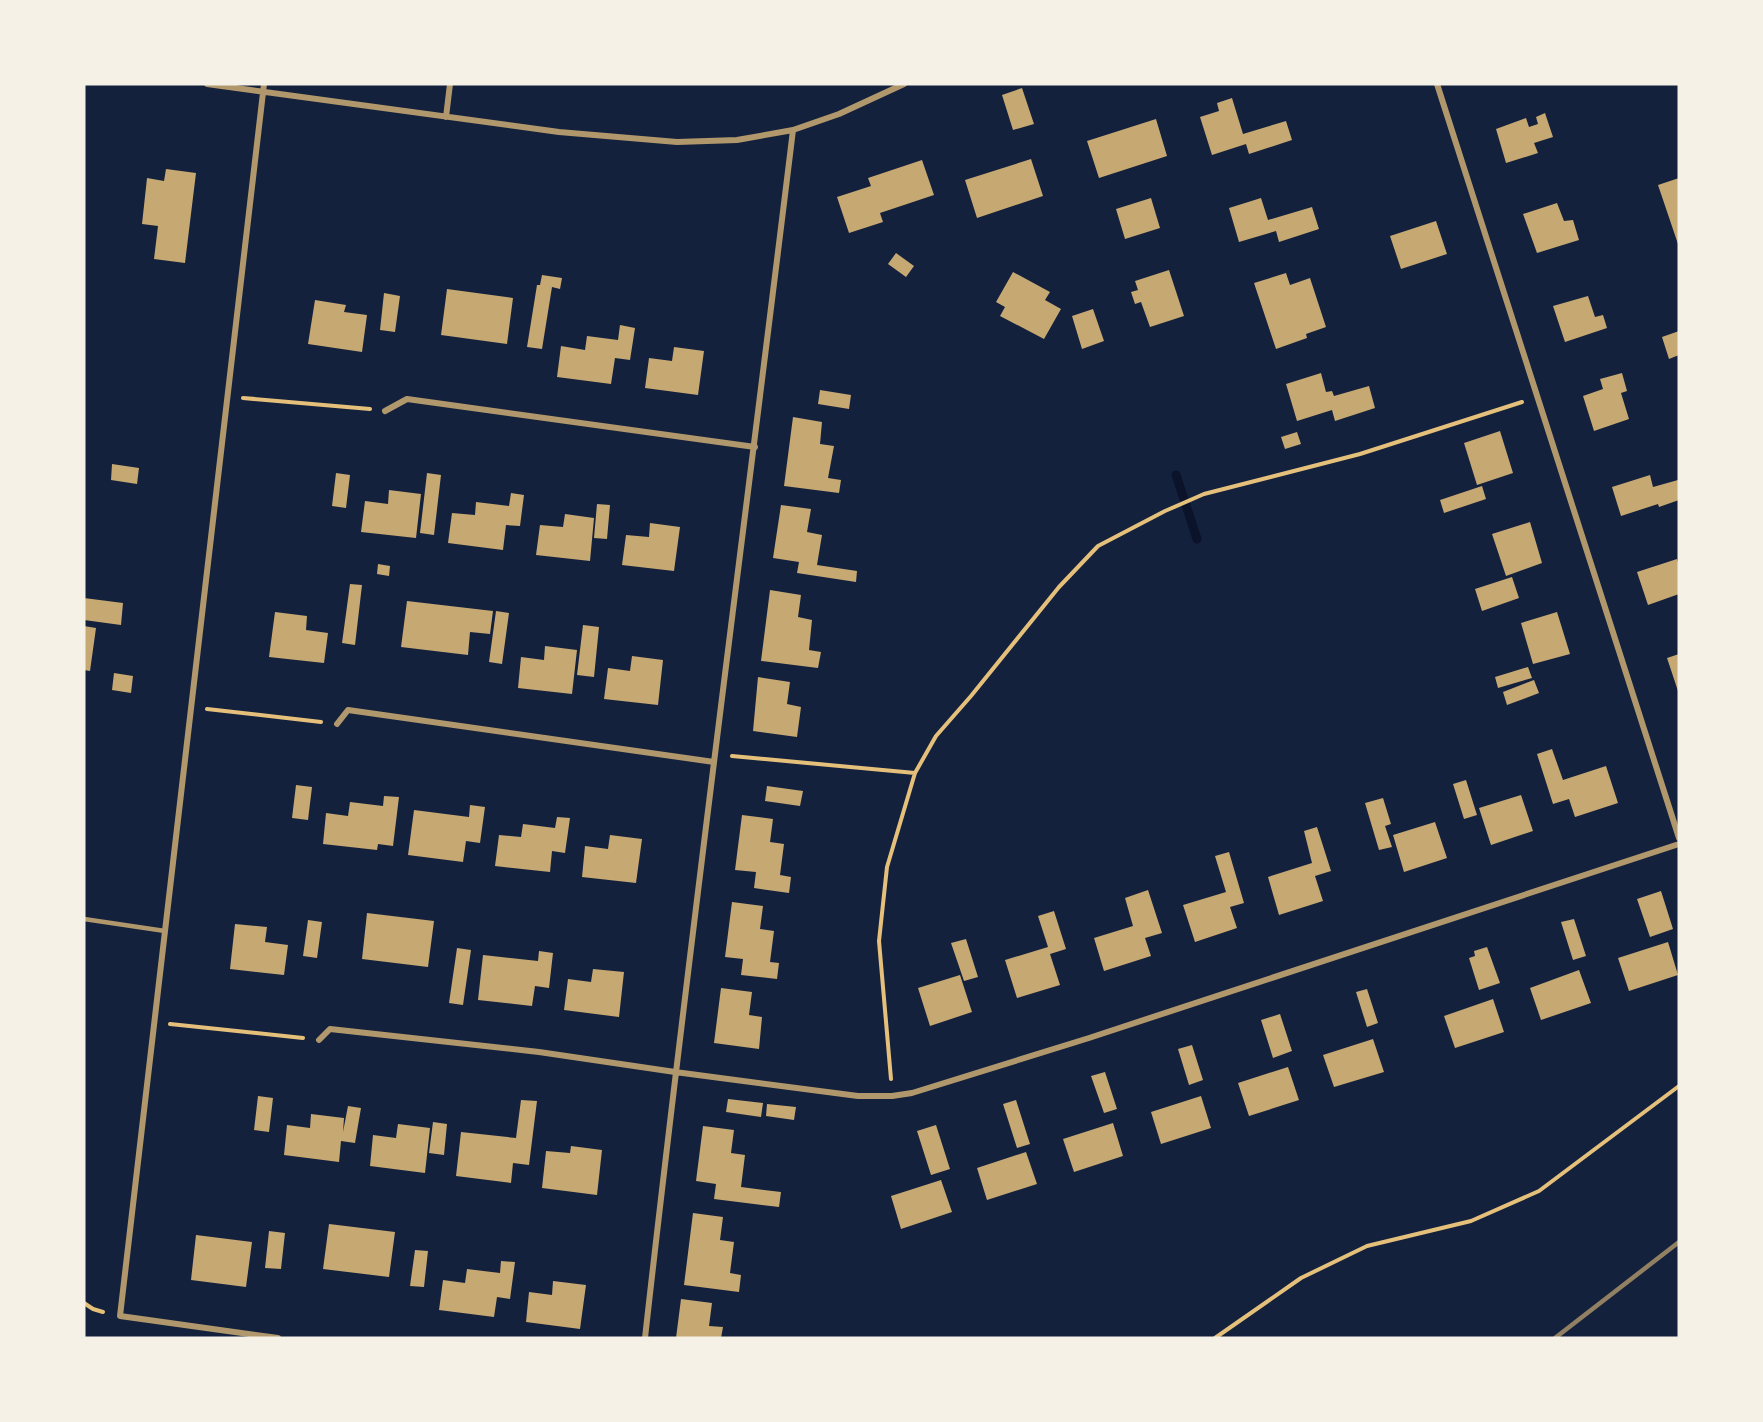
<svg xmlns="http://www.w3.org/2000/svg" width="1763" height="1422" font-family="Jost,sans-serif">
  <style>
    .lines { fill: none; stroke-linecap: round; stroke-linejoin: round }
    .stream { stroke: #0b132b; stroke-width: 9 }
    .building { fill: #c6a872 }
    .path { stroke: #e5c07b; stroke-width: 4 }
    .service { stroke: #b1986c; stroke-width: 4.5 }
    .minor { stroke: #b1986c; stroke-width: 6 }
    .rail { stroke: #918062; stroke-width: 4.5 }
  </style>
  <rect width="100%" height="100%" fill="#14213d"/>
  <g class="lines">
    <path class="stream" d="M1176 475 1197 539"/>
  </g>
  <path class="building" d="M1022 88 1034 124 1013 130 1002 95Z
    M1232 98 1243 134 1286 121 1292 140 1249 154 1246 144 1212 155 1200 117 1219 111 1217 103Z
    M1545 113 1553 137 1534 143 1538 153 1506 163 1496 129 1526 118 1529 127 1538 124 1536 117Z
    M1156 119 1167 156 1099 178 1087 141Z
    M1031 159 1043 196 977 218 965 180Z
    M922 160 934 195 880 213 883 222 849 233 837 197 871 186 868 178Z
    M166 169 196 173 185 263 154 259 158 226 142 224 147 178 164 181Z
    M1679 178V247L1658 185Z
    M1151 198 1160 228 1125 239 1116 209Z
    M1261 198 1268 220 1312 207 1319 229 1279 242 1276 231 1239 242 1229 208Z
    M1557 203 1564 221 1573 220 1579 240 1537 253 1523 214Z
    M1436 221 1447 254 1401 269 1390 236Z
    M896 253 914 266 906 277 888 264Z
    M1169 270 1184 316 1150 327 1141 302 1135 304 1131 292 1138 290 1135 281Z
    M1013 272 1050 292 1045 300 1061 309 1044 339 1000 316 1005 307 996 302Z
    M1286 273 1290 285 1310 278 1326 327 1306 334 1307 338 1276 349 1254 283Z
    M542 275 562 278 560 289 552 287 542 349 527 347 537 285H540Z
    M447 289 513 298 507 344 441 335Z
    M384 293 400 296 395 332 380 330Z
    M1588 296 1595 317 1603 315 1607 328 1565 342 1553 306Z
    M315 300 346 305 344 312 367 315 362 352 308 344Z
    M1093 309 1104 341 1082 349 1072 316Z
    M620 325 635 328 630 360 615 358 611 384 557 377 561 346 585 350 587 336 618 340Z
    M1679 331V355L1669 359 1662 337Z
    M674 347 704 351 698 395 645 388 649 358 672 361Z
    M1321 373 1326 392 1332 391 1334 396 1369 386 1375 408 1335 421 1332 410 1297 421 1286 384Z
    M1622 373 1627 391 1621 393 1629 419 1594 431 1583 396 1603 389 1600 379Z
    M820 390 851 395 849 409 818 404Z
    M793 417 822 422 820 444 834 446 828 478 841 480 839 493 784 486Z
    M1500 431 1513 473 1477 485 1464 443Z
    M1297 432 1301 444 1285 449 1281 437Z
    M112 464 139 468 137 484 111 480Z
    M336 473 350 475 346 508 332 506Z
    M427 473 441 475 434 535 420 533Z
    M1650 475 1653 487 1678 480 1679 500 1659 507 1658 504 1621 516 1612 487Z
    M1482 486 1486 499 1444 513 1440 500Z
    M389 490 421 494 416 538 361 532 365 501 388 504Z
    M511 493 524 495 520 526 506 525 503 550 448 543 452 513 475 515 476 502 509 506Z
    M597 504 610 505 607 539 594 538Z
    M781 505 811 509 807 532 822 535 817 565 857 571 856 582 797 573 799 562 773 558Z
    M565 514 594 518 590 561 536 555 540 525 563 527Z
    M1530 522 1542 563 1506 576 1492 534Z
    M650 523 680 527 674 571 622 565 626 535 649 537Z
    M1677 559 1679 566V594L1648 605 1637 572Z
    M378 564 390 566 389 576 377 574Z
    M1512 577 1519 598 1482 611 1475 589Z
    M350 584 362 585 355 645 342 643Z
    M770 590 801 595 798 617 812 620 809 650 821 652 818 668 761 661Z
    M84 598 123 603 121 625 84 620Z
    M407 601 493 611 490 634 470 632 468 655 401 647Z
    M496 611 509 613 502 664 489 662Z
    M275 612 307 616 306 630 328 633 324 663 269 657Z
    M1557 612 1570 654 1533 664 1521 623Z
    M583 625 599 627 594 677 577 675Z
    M84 626 96 628 90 671 84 670Z
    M545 646 577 650 572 694 518 688 521 657 544 660Z
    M1679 654V694L1667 658Z
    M632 656 663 660 658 705 604 699 608 668 630 671Z
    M1528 667 1532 678 1498 688 1495 677Z
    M114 673 133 676 131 693 112 690Z
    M758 677 790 682 787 704 801 707 797 737 753 731Z
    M1534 680 1539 693 1507 705 1503 692Z
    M1552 749 1563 780 1606 766 1618 803 1575 817 1569 799 1553 804 1537 754Z
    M1466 780 1477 815 1464 819 1453 784Z
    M296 785 312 787 308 820 292 818Z
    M767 786 803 791 800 806 765 801Z
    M1521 795 1533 831 1491 845 1479 808Z
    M384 796 399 797 393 846 378 844 377 850 323 844 326 813 348 816 350 802 383 806Z
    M1383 798 1391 824 1385 826 1392 847 1379 850 1365 803Z
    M470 805 485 807 480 843 466 841 463 862 408 855 414 810 469 817Z
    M742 815 773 819 770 842 784 844 780 875 791 877 789 893 754 888 756 872 735 870Z
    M557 817 570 818 565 853 552 851 550 872 495 866 499 835 521 837 523 824 555 828Z
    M1435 822 1447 858 1404 872 1393 835Z
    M1317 827 1331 871 1315 876 1323 901 1279 915 1268 877 1312 863 1304 831Z
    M610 835 642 839 636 883 582 877 585 846 608 849Z
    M1229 852 1244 903 1230 907 1237 928 1195 942 1183 905 1226 892 1215 856Z
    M1148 890 1162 933 1145 938 1151 956 1104 971 1094 938 1133 926 1125 898Z
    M1661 891 1673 929 1650 937 1637 899Z
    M732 902 763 906 760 929 774 931 770 962 779 963 777 979 741 975 743 959 725 957Z
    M1054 911 1066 949 1050 954 1060 985 1017 998 1005 960 1048 947 1038 916Z
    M367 913 434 921 428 967 362 959Z
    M1574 919 1586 956 1573 960 1561 922Z
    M308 920 322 922 317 958 303 956Z
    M235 924 267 927 265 942 288 945 284 975 230 969Z
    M966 939 978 977 964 981 951 943Z
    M1668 942 1678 975 1629 991 1618 958Z
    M1487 947 1500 983 1479 990 1469 958 1475 956 1474 951Z
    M457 948 471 950 463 1005 449 1003Z
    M539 951 553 953 549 988 535 986 532 1006 478 1000 483 955 538 961Z
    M593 969 624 972 619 1017 564 1010 568 979 591 982Z
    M1579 970 1591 1003 1541 1020 1530 988Z
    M960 975 972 1012 930 1026 918 988Z
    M721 988 752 992 749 1015 762 1017 759 1049 714 1043Z
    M1367 989 1378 1023 1367 1027 1356 992Z
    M1493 999 1504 1032 1455 1048 1444 1016Z
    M1280 1014 1292 1051 1273 1058 1261 1020Z
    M1373 1039 1384 1072 1334 1087 1323 1055Z
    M1192 1045 1203 1080 1189 1085 1178 1049Z
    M1288 1067 1299 1100 1249 1116 1238 1083Z
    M1105 1072 1117 1109 1104 1113 1091 1076Z
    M258 1096 273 1098 269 1132 254 1130Z
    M1201 1096 1211 1128 1161 1144 1151 1112Z
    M728 1099 763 1103 761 1117 726 1112Z
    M521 1100 537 1101 529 1165 513 1163 511 1183 456 1176 461 1132 516 1138Z
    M1016 1100 1030 1144 1017 1148 1003 1104Z
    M767 1104 796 1107 794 1120 766 1116Z
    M348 1106 361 1108 355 1143 341 1141 339 1162 284 1155 287 1125 310 1128 311 1114 344 1118 343 1132Z
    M433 1122 447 1124 444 1155 429 1153Z
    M1113 1123 1123 1156 1074 1172 1063 1139Z
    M398 1124 430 1128 425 1173 370 1166 373 1135 396 1138Z
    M936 1125 950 1169 931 1175 917 1131Z
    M703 1126 734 1130 731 1153 745 1155 741 1187 781 1192 779 1207 714 1199 716 1184 696 1181Z
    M571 1146 602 1150 597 1195 542 1188 546 1151 570 1153Z
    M1026 1152 1037 1184 987 1200 977 1168Z
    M941 1180 952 1212 901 1229 891 1196Z
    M693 1213 723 1217 720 1240 734 1242 730 1273 741 1275 739 1292 684 1285Z
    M329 1224 395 1232 389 1277 323 1269Z
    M269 1231 285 1233 281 1269 265 1268Z
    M196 1235 252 1242 246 1287 191 1280Z
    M415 1250 428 1251 424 1287 410 1286Z
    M501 1261 515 1262 510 1299 497 1297 494 1317 439 1310 443 1280 465 1283 467 1269 500 1273Z
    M553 1281 586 1285 580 1329 526 1322 529 1292 552 1295Z
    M681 1299 712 1303 709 1326 723 1327 721 1338H676Z"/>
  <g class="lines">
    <path class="path" d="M243 398 370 409
      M207 709 321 722
      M732 756 915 773 936 736 971 696 1059 587 1098 546 1165 511 1204 494 1360 454 1522 402
      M170 1024 303 1038
      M891 1079 879 941 887 867 915 773
      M84 1303 93 1309 103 1312
      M1215 1338 1301 1278 1367 1246 1471 1221 1539 1191 1679 1086"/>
    <path class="service" d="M84 919 165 931"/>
    <path class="minor" d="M207 84 559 132 677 142 737 140 793 130 839 114 904 84
      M264 84 120 1316 278 1338
      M1437 84 1679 838
      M446 117 450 84
      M385 411 407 399 755 447
      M337 724 348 710 714 762
      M319 1040 330 1029 539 1052 675 1072 858 1096H892L912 1093 1089 1038 1679 844
      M645 1338C690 935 744 532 793 130"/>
    <path class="rail" d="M1555 1338 1679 1242"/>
  </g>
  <rect width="1763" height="1422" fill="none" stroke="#f6f1e7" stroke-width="171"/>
</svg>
